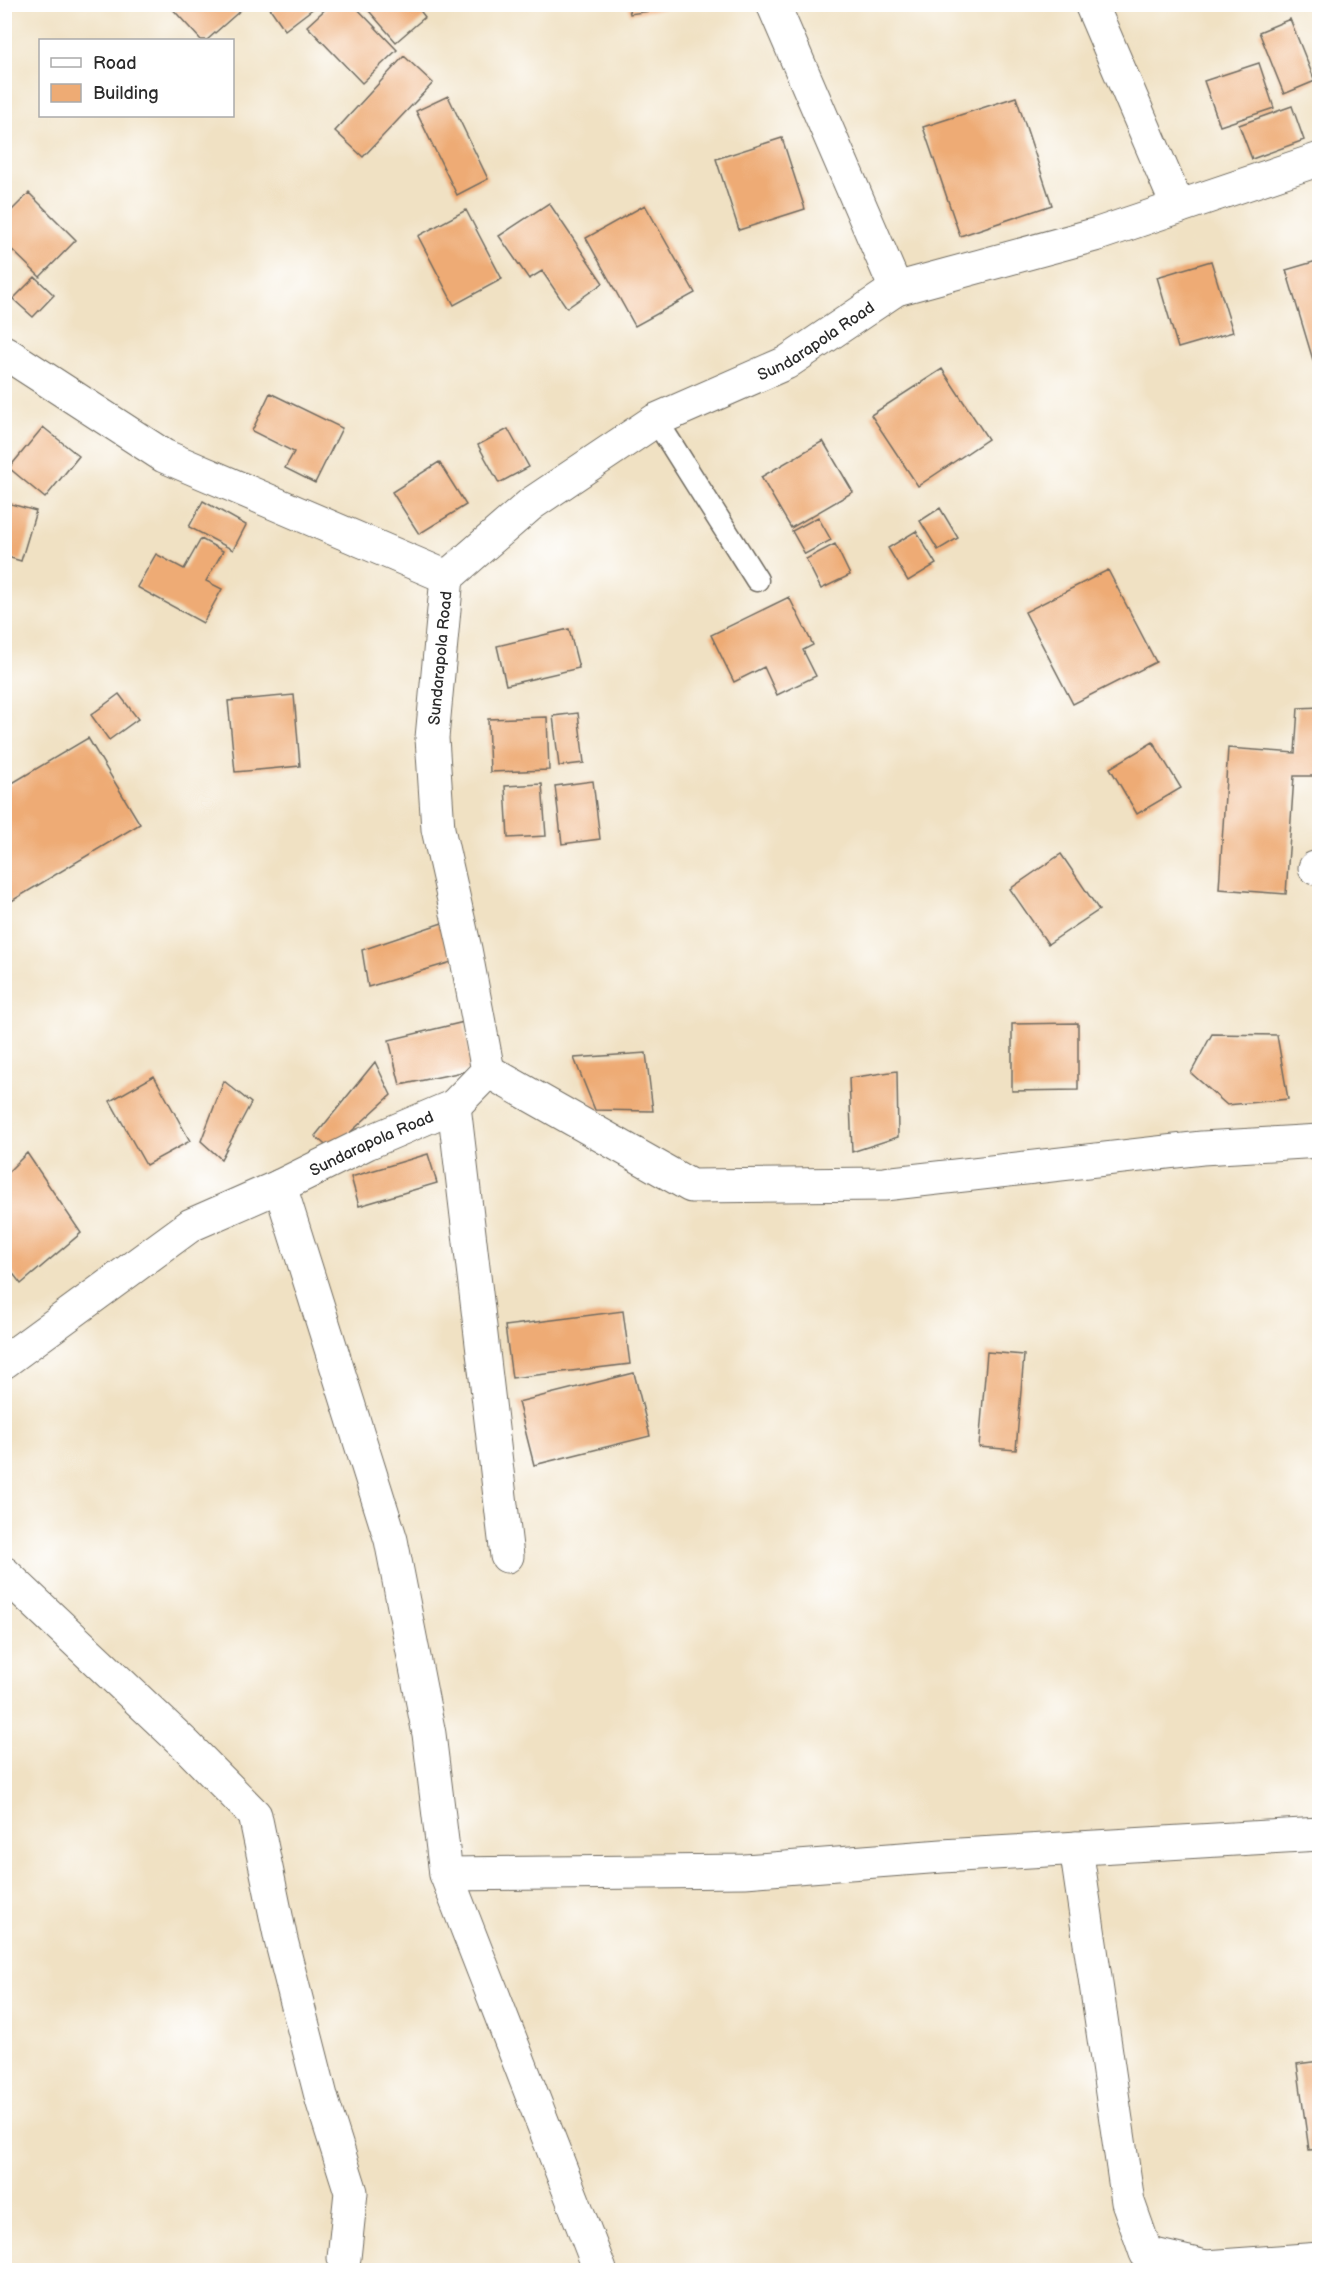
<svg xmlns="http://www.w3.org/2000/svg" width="1324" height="2275" font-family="'Balsamiq Sans',sans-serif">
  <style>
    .building { fill: #eeab74 }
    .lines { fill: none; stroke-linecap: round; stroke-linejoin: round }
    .lane-casing { stroke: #706b60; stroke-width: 25 }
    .street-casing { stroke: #706b60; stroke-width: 35 }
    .lane { stroke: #fff; stroke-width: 22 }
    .street { stroke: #fff; stroke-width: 33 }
    .labels { text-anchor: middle; stroke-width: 4.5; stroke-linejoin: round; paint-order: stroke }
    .street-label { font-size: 16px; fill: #2b2b2b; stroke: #fff }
  </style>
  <rect width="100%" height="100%" fill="#fff"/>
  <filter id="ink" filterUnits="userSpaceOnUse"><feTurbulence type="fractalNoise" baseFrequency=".0167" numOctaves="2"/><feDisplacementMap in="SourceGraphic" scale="12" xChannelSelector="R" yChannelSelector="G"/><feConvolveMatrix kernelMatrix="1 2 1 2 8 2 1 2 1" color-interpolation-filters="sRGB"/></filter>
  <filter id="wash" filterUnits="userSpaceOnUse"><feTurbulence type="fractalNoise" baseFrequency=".008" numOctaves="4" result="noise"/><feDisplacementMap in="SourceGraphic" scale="24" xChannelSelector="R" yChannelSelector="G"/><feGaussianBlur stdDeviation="1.35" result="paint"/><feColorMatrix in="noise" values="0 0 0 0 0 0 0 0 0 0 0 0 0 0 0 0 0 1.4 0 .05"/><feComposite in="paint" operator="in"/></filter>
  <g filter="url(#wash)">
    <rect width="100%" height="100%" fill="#f0e1c3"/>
    <g id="blocks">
      <path class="building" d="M168 4H238L242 9 207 40H201Z
        M267 4H319L285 30Z
        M331 4H353L397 50 362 83 307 26Z
        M363 4H415L425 17 396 42Z
        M628 4H683V6L630 14Z
        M1290 19 1315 81 1284 94 1259 32Z
        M404 56 433 83 363 157 335 131Z
        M1259 63 1274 108 1220 126 1204 81Z
        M448 96 488 179 457 195 416 111Z
        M1016 97 1052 205 960 236 923 127Z
        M1292 106 1304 140 1252 159 1239 125Z
        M782 138 805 209 739 230 716 159Z
        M29 193 76 240 40 277 4 242V218Z
        M549 203 603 283 567 308 542 271 529 279 499 236Z
        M645 205 695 293 635 326 586 238Z
        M466 210 502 279 454 305 418 236Z
        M1320 260V380H1319L1286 270Z
        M1211 261 1233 332 1178 348 1157 277Z
        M35 277 54 295 33 317 13 299Z
        M942 369 988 439 918 486 871 415Z
        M270 393 342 428 315 483 285 468 294 452 252 431Z
        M43 427 79 456 45 498 9 468Z
        M508 429 529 467 499 483 478 445Z
        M823 441 853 492 791 528 761 477Z
        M439 462 466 505 419 534 392 492Z
        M203 501 246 525 233 550 189 527Z
        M4 502 36 511 21 561 4 556Z
        M940 508 958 538 938 550 920 521Z
        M818 517 831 540 805 554 792 531Z
        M916 531 936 564 908 581 888 548Z
        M201 539 223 551 206 581 222 589 203 623 137 587 156 554 184 569Z
        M835 544 850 575 821 589 806 559Z
        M1108 570 1156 662 1073 704 1025 612Z
        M789 597 813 645 803 650 816 676 777 695 764 667 734 682 711 635Z
        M569 629 579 668 506 685 497 646Z
        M119 694 138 719 109 740 91 715Z
        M294 695 300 766 235 772 228 701Z
        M1320 707V776H1294L1286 894 1219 889 1228 748 1295 753 1298 708Z
        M578 713 584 763 559 766 553 716Z
        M547 717 549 770 490 772 488 719Z
        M88 738 140 824 10 902 4 893V788Z
        M1153 742 1181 788 1137 814 1110 768Z
        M593 781 600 839 562 844 555 786Z
        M542 784 546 836 508 838 505 786Z
        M1061 854 1099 910 1048 944 1010 889Z
        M448 921 455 961 368 987 362 950Z
        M464 1022 472 1070 400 1085 389 1040Z
        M1078 1023V1090L1012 1091V1024Z
        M1212 1034 1277 1035 1288 1099 1227 1105 1191 1073Z
        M646 1053 653 1111 595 1110 574 1058Z
        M375 1062 391 1095 331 1150 315 1136Z
        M897 1071 898 1137 852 1152 849 1078Z
        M154 1076 190 1141 146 1165 110 1101Z
        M224 1081 251 1103 221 1159 201 1141Z
        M27 1153 81 1233 21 1284 4 1262V1176Z
        M428 1154 437 1183 359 1206 351 1177Z
        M623 1311 630 1364 512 1378 505 1326Z
        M987 1352 1024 1355 1016 1450 979 1447Z
        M634 1373 650 1436 534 1465 518 1402Z
        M1320 2061V2149L1309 2150 1297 2064Z"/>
    </g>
  </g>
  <g filter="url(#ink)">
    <use href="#blocks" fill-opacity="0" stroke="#706b60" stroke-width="1.5"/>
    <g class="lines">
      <defs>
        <path id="lane" d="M656 420 757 580"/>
        <g id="street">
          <path d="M773 4 896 289"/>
          <path d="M1091 4 1178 207"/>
          <path d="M4 352 164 456 447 577"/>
          <path d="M1315 868H1320"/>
          <path d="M488 1071 691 1186 884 1184 1202 1148 1320 1141"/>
          <path d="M454 1106 507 1556"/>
          <path d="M280 1186 391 1540 429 1734 446 1874 600 2270"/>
          <path id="s1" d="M4 1362 191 1225 280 1186 367 1143 454 1106 488 1071 465 949 438 829 432 738 447 577 531 504 656 420 786 363 896 289 1098 234 1320 159"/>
          <path d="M4 1573 187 1746 255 1815 281 1940 322 2100 351 2192 344 2258"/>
          <path d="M1076 1848 1128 2202 1146 2253 1206 2267 1320 2259"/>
          <path d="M446 1874 745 1871 942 1856 1320 1834"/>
        </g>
      </defs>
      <use href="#lane" class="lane-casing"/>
      <use href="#street" class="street-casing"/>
      <use href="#lane" class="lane"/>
      <use href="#street" class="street"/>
    </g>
  </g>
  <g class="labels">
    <g class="street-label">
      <text dy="6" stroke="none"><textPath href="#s1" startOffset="1510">Sundarapola Road</textPath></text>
      <text dy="6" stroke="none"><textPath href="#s1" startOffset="988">Sundarapola Road</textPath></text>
      <text dy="6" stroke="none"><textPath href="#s1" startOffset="430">Sundarapola Road</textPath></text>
    </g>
  </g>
  <rect width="1324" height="2275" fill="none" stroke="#fff" stroke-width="24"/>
  <rect x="39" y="39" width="195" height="78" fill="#ffffff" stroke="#aaaaaa" stroke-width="1.5"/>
  <rect x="51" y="58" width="30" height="9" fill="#ffffff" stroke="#aaaaaa" stroke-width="1.5"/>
  <text x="93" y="69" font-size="18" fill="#2b2b2b">Road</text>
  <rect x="51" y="84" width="30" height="18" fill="#eeab74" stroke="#aaaaaa" stroke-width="1.5"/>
  <text x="93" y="99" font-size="18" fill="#2b2b2b">Building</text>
</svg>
